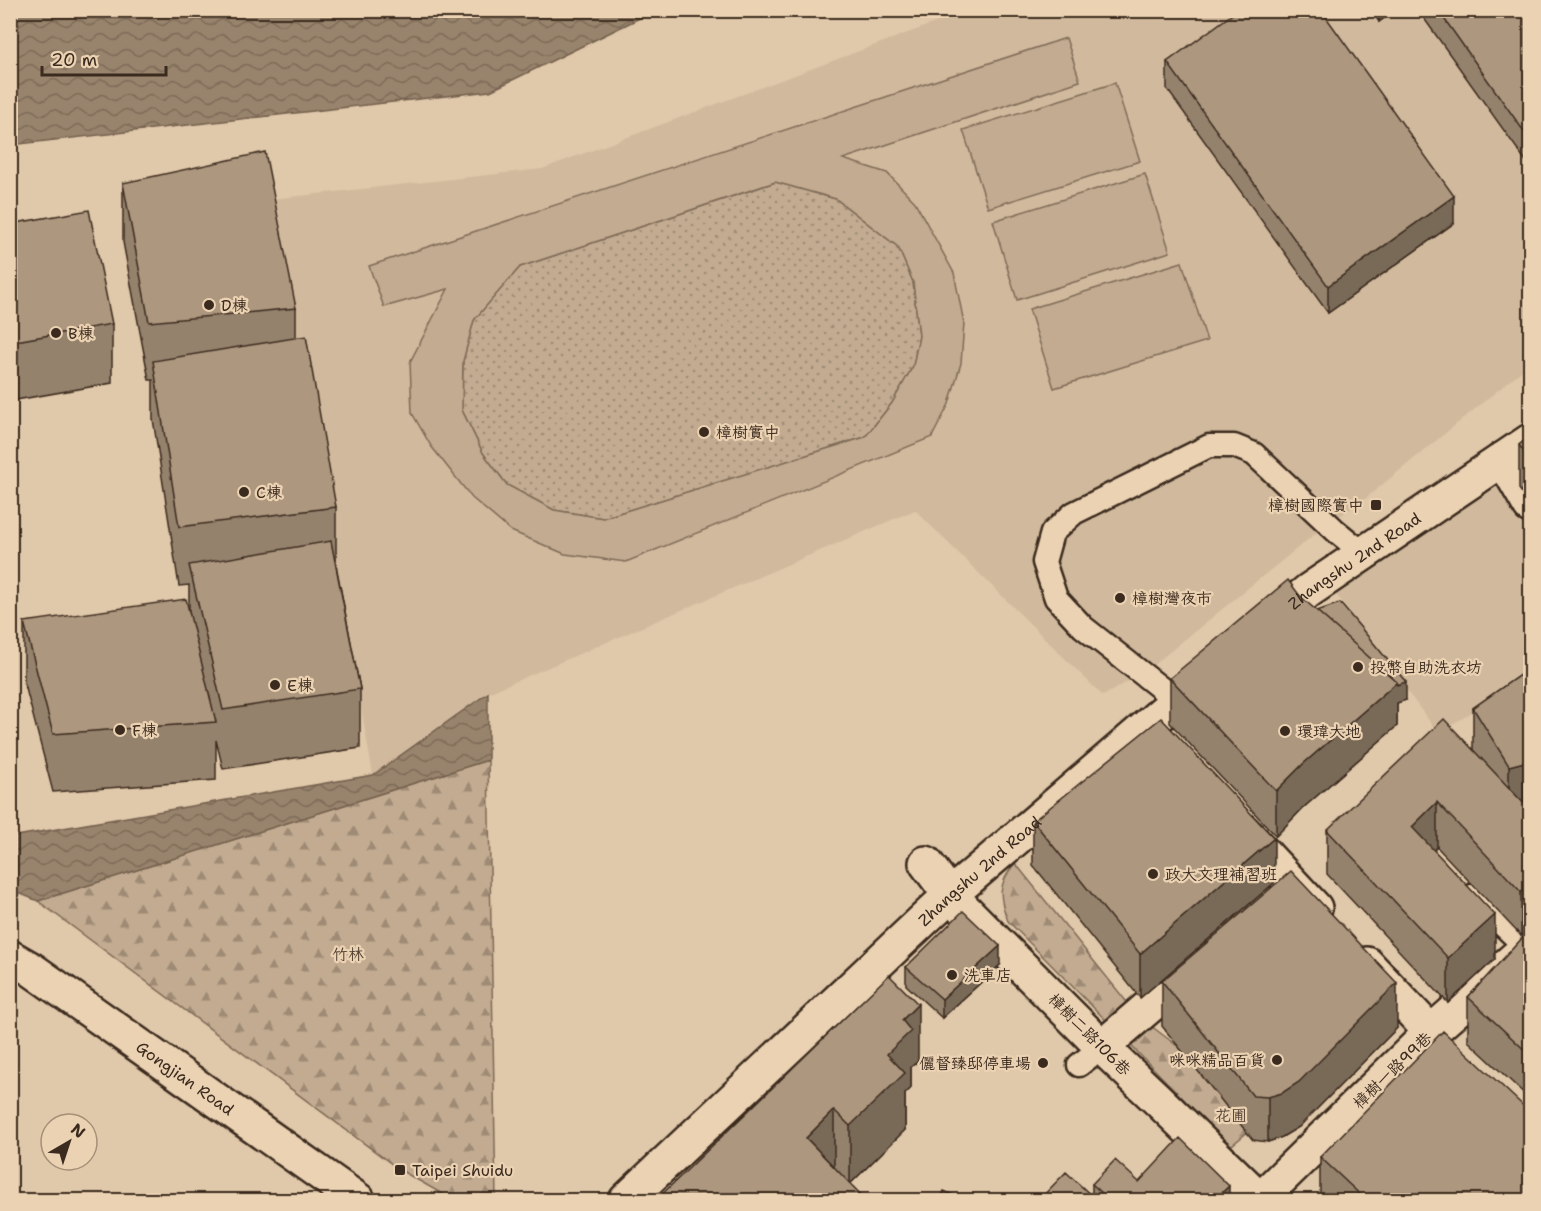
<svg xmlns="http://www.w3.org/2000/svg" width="1541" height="1211" font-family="'Shantell Sans','LXGW WenKai TC',sans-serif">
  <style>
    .built { fill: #d1b99d }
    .grass { fill: url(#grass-dots); stroke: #7e6a57; stroke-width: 1.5 }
    .forest { fill: url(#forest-firs); stroke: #7e6a57; stroke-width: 1.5 }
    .pitch { fill: #c2ab90; stroke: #7e6a57; stroke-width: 1.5; fill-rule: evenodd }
    .water { fill: url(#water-waves); stroke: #735f4d; stroke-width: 1.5 }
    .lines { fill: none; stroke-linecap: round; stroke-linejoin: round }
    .service-casing { stroke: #3b2a1e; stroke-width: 27 }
    .pedestrian-casing { stroke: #3b2a1e; stroke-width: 38 }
    .minor-casing { stroke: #3b2a1e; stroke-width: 38 }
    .tertiary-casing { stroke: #3b2a1e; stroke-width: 38 }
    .service { stroke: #ebd2b3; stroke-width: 22 }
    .pedestrian { stroke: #ebd2b3; stroke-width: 33 }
    .minor { stroke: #ebd2b3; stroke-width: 33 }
    .tertiary { stroke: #ebd2b3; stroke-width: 33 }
    .wall { fill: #95826d; stroke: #3b2a1e; stroke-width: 1.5 }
    .shaded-wall { fill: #796a59; stroke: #3b2a1e; stroke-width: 1.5 }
    .building { fill: #ad977f; stroke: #3b2a1e; stroke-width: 1.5 }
    .poi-dot { fill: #3b2a1e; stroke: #ebd2b3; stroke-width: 2 }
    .labels { text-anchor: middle; stroke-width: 4.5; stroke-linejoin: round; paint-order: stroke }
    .poi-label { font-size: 16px; fill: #3b2a1e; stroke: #ebd2b3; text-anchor: start }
    .street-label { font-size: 16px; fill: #3b2a1e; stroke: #ebd2b3 }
    .park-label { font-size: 16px; fill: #4f3d2f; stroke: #ebd2b3 }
  </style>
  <defs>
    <pattern id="grass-dots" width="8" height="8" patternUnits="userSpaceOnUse" patternTransform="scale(1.5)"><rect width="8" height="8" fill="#c2ab90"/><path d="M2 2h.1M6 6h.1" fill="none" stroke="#9f8b75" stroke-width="1.8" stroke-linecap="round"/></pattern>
    <pattern id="forest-firs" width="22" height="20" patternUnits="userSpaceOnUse" patternTransform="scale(1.5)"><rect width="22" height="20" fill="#c2ab90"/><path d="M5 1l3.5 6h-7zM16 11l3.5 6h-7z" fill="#9f8b75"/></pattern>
    <pattern id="water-waves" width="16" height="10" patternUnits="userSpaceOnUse" patternTransform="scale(1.5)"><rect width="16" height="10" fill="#98836c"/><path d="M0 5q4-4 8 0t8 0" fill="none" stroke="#7d6b58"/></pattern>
  </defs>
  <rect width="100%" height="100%" fill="#e0c8aa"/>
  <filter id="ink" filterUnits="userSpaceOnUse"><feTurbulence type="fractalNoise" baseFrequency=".0167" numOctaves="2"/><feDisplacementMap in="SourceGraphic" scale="12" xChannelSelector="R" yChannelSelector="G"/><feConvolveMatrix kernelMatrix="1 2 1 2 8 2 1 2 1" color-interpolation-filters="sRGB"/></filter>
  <g filter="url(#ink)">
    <path class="built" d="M967 11H1530V364L1361 502 1326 525 1146 671 1103 696 915 510 488 693 373 775 272 199 542 169Z
      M1530 462V677L1438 733 1336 594Z"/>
    <path class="grass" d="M776 182 836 199 898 247 913 282 919 336 913 366 892 403 865 437 603 518 554 510 507 485 483 453 462 410 463 361 474 320 520 267Z"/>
    <path class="forest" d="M488 760 496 1200H453L400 1170 38 901Z
      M1015 863 1138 1016 1268 1115 1232 1145 1219 1135 1008 921C998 896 998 884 1015 863Z"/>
    <path class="pitch" d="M1066 38 1080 81 843 159 887 173 915 202 954 273 964 323 961 363 949 404 932 437 626 562 565 554 511 531 472 498 431 446 412 413 410 362 448 289 384 307 369 266ZM775 182 836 199 898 247 913 282 919 336 913 366 892 403 865 437 603 518 554 510 507 485 483 453 462 410 463 361 474 320 520 267Z
      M1115 83 1140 161 988 208 963 130Z
      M1145 174 1170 252 1017 300 993 221Z
      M1182 262 1207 341 1054 388 1029 309Z"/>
    <path class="water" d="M10 11 11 10 654 11 490 91 11 145Z
      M488 693V760L38 901 11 890V837L373 775Z"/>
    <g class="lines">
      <defs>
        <path id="service" d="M1177 701 1083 627 1056 598 1044 562 1052 533 1074 513 1209 446H1234L1254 454 1336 531 1363 553
          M1472 896 1527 948 1530 954
          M1079 1065 1102 1047"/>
        <path id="pedestrian" d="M1244 832 1315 908
          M1367 964 1431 1032
          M1102 1047 1195 967"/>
        <path id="minor" d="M1503 459 1530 506
          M926 863 950 895 1102 1047 1158 1100 1261 1200
          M1259 1200 1431 1032 1530 945"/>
        <g id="tertiary">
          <path id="s1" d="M1266 626 1308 591 1530 441"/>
          <path id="s2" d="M10 957 31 969 358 1200"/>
          <path id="s3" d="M626 1200 950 895 1203 678"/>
        </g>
      </defs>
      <use href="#service" class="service-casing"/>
      <use href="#pedestrian" class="pedestrian-casing"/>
      <use href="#minor" class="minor-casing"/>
      <use href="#tertiary" class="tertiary-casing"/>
      <use href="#service" class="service"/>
      <use href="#pedestrian" class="pedestrian"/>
      <use href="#minor" class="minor"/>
      <use href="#tertiary" class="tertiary"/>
    </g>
    <path class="wall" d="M1371 10H1395L1379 22Z
      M1418 10H1530V167Z
      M1167 62 1454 223 1328 313 1167 89Z
      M123 183 296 308V338L336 507V565L360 689V748L223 769 216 740V780L53 792 24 681V622L189 610V585L179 586 153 419V380H149L123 242Z
      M10 224 112 324V383L10 401Z
      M1530 436V504L1519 489V445Z
      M1300 596 1406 700 1397 703V726L1303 808 1276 836 1170 723V678Z
      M1530 668V928L1521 936 1437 847 1434 850 1495 959 1448 1003 1327 874V830L1473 749V708Z
      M1033 821 1274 883 1140 998 1033 865Z
      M1530 939V1099L1468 1041V997Z
      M1000 965 942 1018 906 985V967Z
      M1162 981 1397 1028 1299 1127 1282 1137 1268 1142 1253 1140 1162 1026Z
      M918 1061 911 1067V1088L905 1094V1130L850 1184 656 1200Z
      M1320 1157 1530 1200H1320Z
      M1139 1182 1229 1200H1039L1092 1197V1184Z"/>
    <path class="shaded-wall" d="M1379 10H1395L1379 22Z
      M1454 196V223L1328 313V286Z
      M10 655H12V713L10 714Z
      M1397 682H1406V700L1397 703V726L1303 808 1276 836V791L1303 764Z
      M1524 762V806L1509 810V766Z
      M1437 802V847L1412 871V827Z
      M1274 838V883L1140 998V954Z
      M1530 883V928L1521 936V892Z
      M1495 915V959L1448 1003V958Z
      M1000 946V965L942 1018V999Z
      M1397 983V1028L1299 1127 1282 1137 1268 1142V1097Z
      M918 1004V1061L911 1067V1088L905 1094V1130L850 1184V1126L887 1054 902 1020Z
      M834 1110V1167L806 1138Z
      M1229 1186V1200H1214Z"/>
    <path class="building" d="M1238 10H1321L1454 196 1328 286 1167 62Z
      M1438 10H1530V140Z
      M265 152 296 308 149 322 123 183Z
      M89 210 112 324 10 342V224Z
      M306 336 336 507 179 527 153 361Z
      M1530 436V460L1519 445Z
      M331 541 360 689 223 710 189 565Z
      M1288 580 1300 596 1397 682 1303 764 1276 791 1170 678Z
      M186 599 216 722 53 734 24 622Z
      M1340 603 1406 682 1397 685V682L1317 611Z
      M1530 668V771L1524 762 1509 766 1473 708Z
      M1161 718 1274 838 1140 954 1033 821Z
      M1444 719 1530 810V883L1521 892 1437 802 1412 827 1495 915 1448 958 1327 830Z
      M1291 871 1397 983 1299 1082 1282 1093 1268 1097 1253 1096 1162 981Z
      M963 911 1000 946 942 999 906 967Z
      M1526 934 1530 939V1055L1468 997Z
      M889 975 918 1004 902 1020 911 1031 887 1054 905 1073 850 1126 834 1110 806 1138 866 1200H656Z
      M1443 1031 1530 1112V1200H1366L1320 1157Z
      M1180 1138 1229 1186 1214 1200H1110L1092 1184 1115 1160 1139 1182Z
      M1066 1172 1096 1200H1039Z
      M944 1191 964 1200H940Z"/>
  </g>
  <g class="poi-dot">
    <circle cx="209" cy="305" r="6"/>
    <circle cx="56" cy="333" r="6"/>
    <circle cx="704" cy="432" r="6"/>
    <circle cx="244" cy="492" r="6"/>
    <rect x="1370" y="499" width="12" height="12" rx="3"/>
    <circle cx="1120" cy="598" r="6"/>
    <circle cx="1358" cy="667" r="6"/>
    <circle cx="275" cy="685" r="6"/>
    <circle cx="120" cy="730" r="6"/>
    <circle cx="1285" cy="731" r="6"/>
    <circle cx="1153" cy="874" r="6"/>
    <circle cx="952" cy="975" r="6"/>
    <circle cx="1277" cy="1060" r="6"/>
    <circle cx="1043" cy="1063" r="6"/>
    <rect x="394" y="1164" width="12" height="12" rx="3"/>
  </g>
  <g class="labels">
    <g class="poi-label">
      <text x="221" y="311">D棟</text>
      <text x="68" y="339">B棟</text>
      <text x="716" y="438">樟樹實中</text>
      <text x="256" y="498">C棟</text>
      <text x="1364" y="511" text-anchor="end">樟樹國際實中</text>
      <text x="1132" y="604">樟樹灣夜市</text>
      <text x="1370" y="673">投幣自助洗衣坊</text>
      <text x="287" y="691">E棟</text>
      <text x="132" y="736">F棟</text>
      <text x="1297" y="737">環瑋大地</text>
      <text x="1165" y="880">政大文理補習班</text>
      <text x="964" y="981">洗車店</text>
      <text x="1265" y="1066" text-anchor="end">咪咪精品百貨</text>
      <text x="1031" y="1069" text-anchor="end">儷督臻邸停車場</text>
      <text x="412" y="1176">Taipei Shuidu</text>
    </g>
    <g class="street-label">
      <text dy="6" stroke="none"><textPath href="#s1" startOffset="110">Zhangshu 2nd Road</textPath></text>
      <text dy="6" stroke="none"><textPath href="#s3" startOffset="483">Zhangshu 2nd Road</textPath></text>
      <text transform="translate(1090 1034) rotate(45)" y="6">樟樹二路106巷</text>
      <text transform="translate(1392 1070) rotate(-44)" y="6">樟樹一路99巷</text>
      <text dy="6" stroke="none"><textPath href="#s2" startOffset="213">Gongjian Road</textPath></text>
    </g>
    <g class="park-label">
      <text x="348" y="960">竹林</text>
      <text x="1231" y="1121">花圃</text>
    </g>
  </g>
  <rect width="1541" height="1211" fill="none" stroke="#ebd2b3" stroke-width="36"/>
  <rect x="18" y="18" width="1505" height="1175" fill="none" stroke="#3b2a1e" stroke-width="2" filter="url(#ink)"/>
  <g transform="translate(69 1142) rotate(39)"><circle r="28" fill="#ebd2b3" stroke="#a58f77" stroke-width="1.5"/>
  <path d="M0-4.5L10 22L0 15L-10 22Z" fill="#3b2a1e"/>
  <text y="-9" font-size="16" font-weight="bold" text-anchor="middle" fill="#3b2a1e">N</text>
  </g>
  <path d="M42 66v9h124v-9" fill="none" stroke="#3b2a1e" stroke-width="3"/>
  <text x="51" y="66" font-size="18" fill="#3b2a1e" stroke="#ebd2b3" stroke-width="4.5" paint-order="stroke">20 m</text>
</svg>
